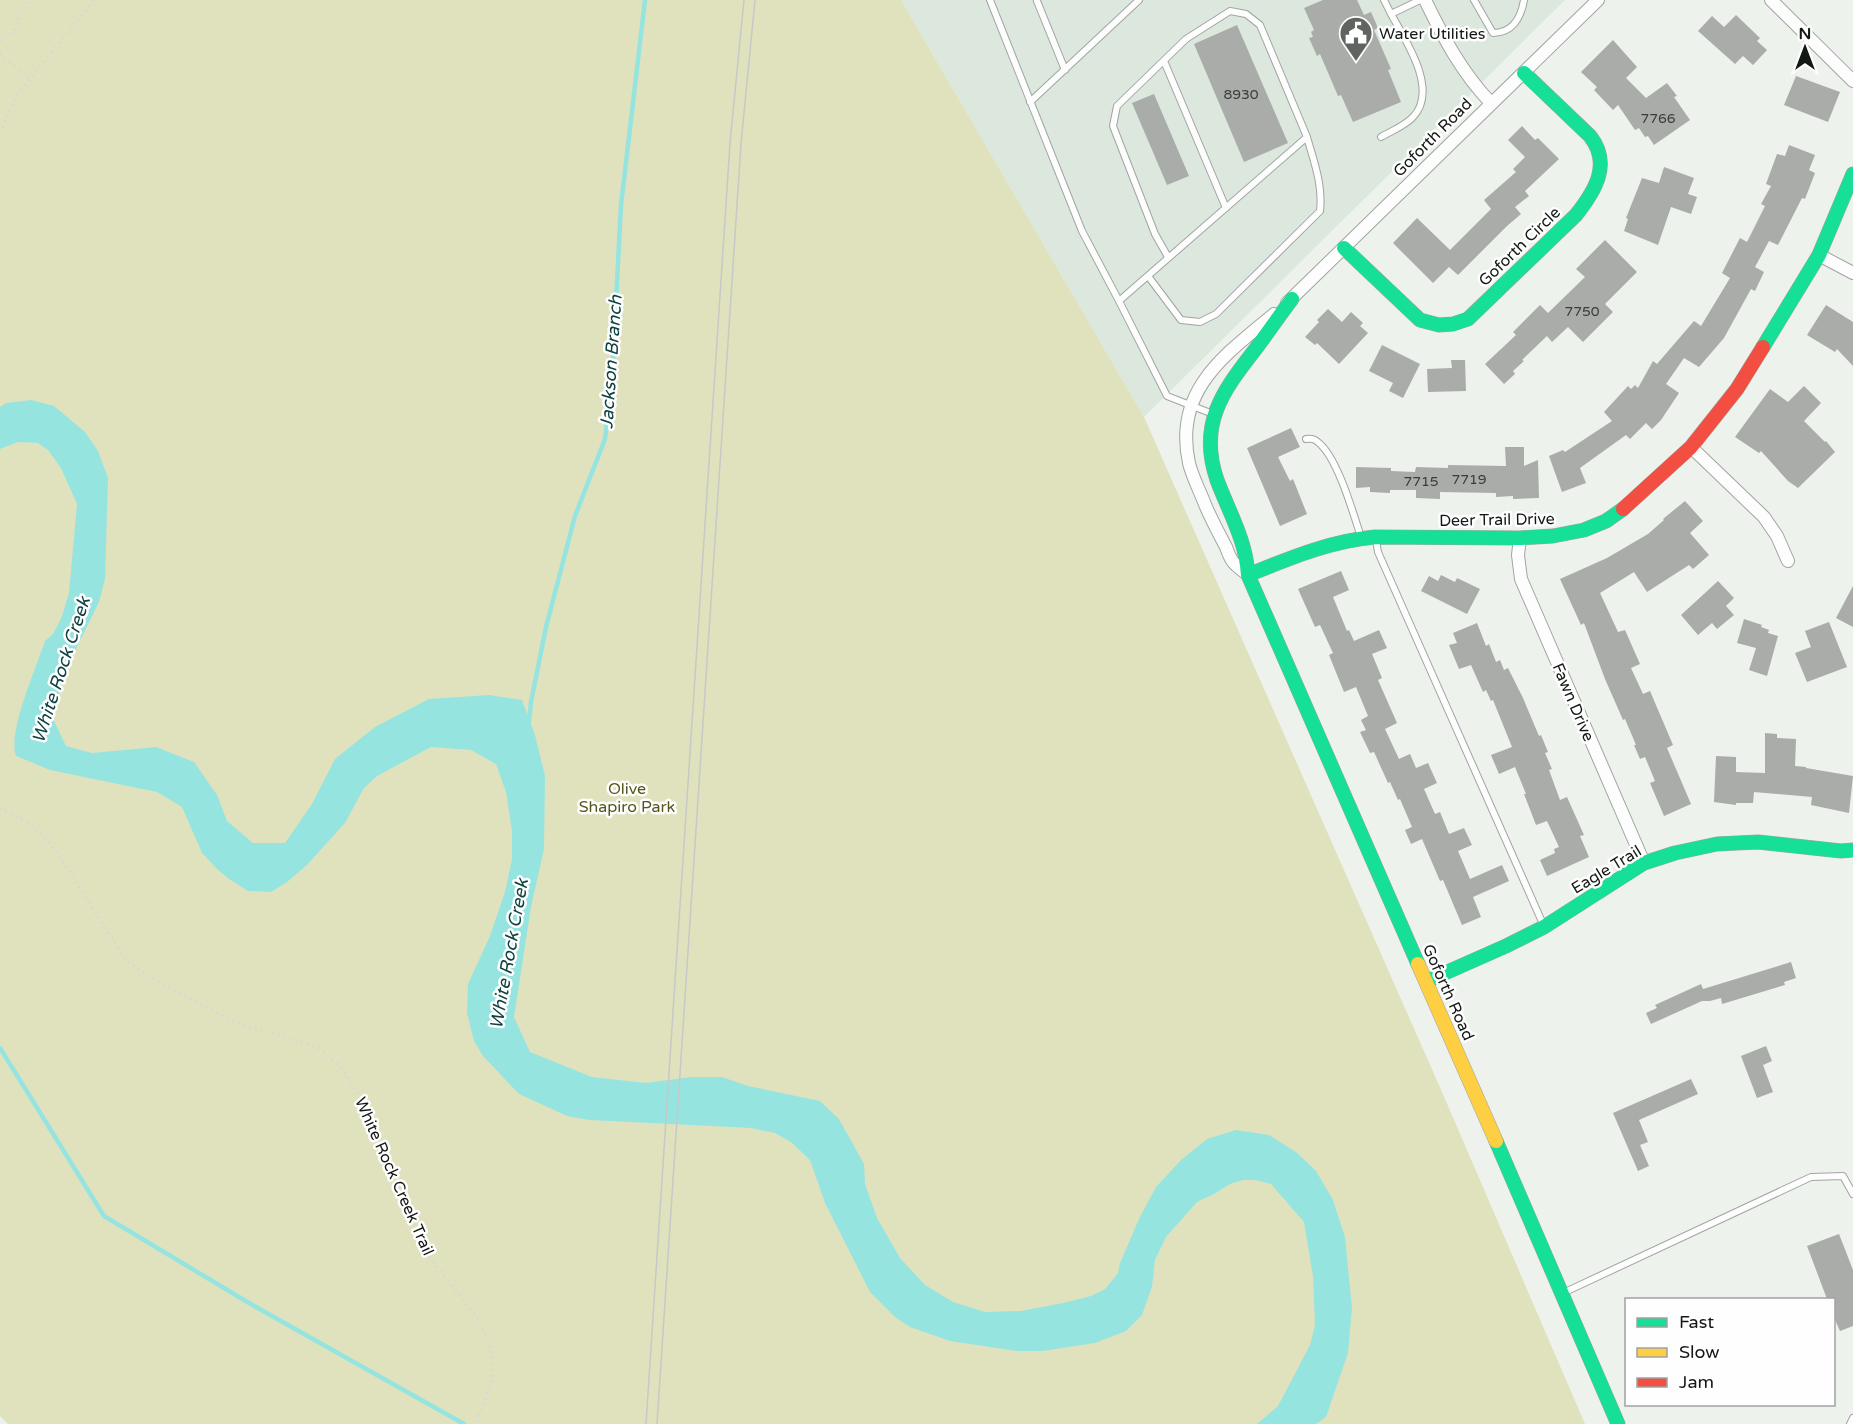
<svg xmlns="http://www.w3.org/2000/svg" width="1853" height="1424" font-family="'Varela Round',sans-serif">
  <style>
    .built { fill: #dce7de }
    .green { fill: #e0e2bd }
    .water { fill: #96e4e0 }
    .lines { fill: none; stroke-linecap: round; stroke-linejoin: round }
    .stream { stroke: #96e4e0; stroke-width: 4.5 }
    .building { fill: #a9aca8 }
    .lane-casing { stroke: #a1a5a1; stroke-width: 8 }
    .street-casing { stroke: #a1a5a1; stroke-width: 14 }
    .fast-casing { stroke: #a1a5a1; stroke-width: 15 }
    .slow-casing { stroke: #a1a5a1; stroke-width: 15 }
    .jam-casing { stroke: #a1a5a1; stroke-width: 15 }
    .path { stroke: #d6d8d7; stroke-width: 3; stroke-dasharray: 1.5 4.5; stroke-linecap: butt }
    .lane { stroke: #fcfdfc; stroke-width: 6 }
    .street { stroke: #fcfdfc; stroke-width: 12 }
    .fast { stroke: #16e098; stroke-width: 14 }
    .slow { stroke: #ffcf43; stroke-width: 14 }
    .jam { stroke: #f24e42; stroke-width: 14 }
    .tram { stroke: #c8c8c8; stroke-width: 1.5 }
    .labels { text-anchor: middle; stroke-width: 5; stroke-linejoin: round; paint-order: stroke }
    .number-label { font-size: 14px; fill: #393d3a }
    .poi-label { font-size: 16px; fill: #141815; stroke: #fefefe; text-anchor: start }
    .street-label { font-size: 16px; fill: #141815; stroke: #fefefe }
    .park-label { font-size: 16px; fill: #57551b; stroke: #fefefe }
    .water-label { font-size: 18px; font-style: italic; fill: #0f4241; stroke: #fefefe }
  </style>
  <rect width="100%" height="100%" fill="#edf2ed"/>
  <path class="built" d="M901 0H1565L1144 417Z"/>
  <path class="green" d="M0 0H901L1144 417 1442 1092 1585 1424H8L0 1416Z"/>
  <path class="water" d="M31 400 54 406 85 432 98 451 108 478 105 579 99 602 63 675 53 719 66 746 92 753 156 747 194 762 217 795 227 821 253 843H285L312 804 335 759 375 727 429 699 489 695 522 700 535 735 545 776 544 849 531 907 514 1017 530 1052 592 1077 646 1083 691 1077H722L748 1086 820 1101 839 1119 864 1164 865 1184 877 1218 900 1258 925 1285 953 1302 985 1312 1021 1311 1063 1303 1091 1296 1105 1289 1118 1273 1120 1263 1139 1219 1156 1187 1181 1160 1207 1139 1236 1130 1269 1135 1296 1152 1316 1171 1333 1200 1345 1237 1352 1308 1348 1353 1326 1417 1316 1424H1257L1278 1406 1310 1345 1315 1325 1313 1276 1304 1222 1271 1184 1255 1180H1243L1230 1184 1214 1194 1197 1202 1166 1237 1155 1260 1152 1287 1142 1315 1126 1331 1095 1343 1043 1351H1017L950 1341 910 1327 895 1317 870 1292 825 1203 810 1160 791 1142 775 1133 751 1128 589 1120 567 1116 519 1094 483 1056 474 1041 467 1013 468 984 490 936 505 892 512 859V831L506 792 496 764 471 750 431 747 377 776 364 788 345 823 307 865 287 882 271 892 248 891 229 879 217 869 202 853 182 807 157 792 50 770 16 756C7 733 37 666 45 641L53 634 61 619 69 593 77 504 61 468 48 450 38 443 18 442 0 449V407L6 403Z"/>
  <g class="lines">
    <path class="stream" d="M529 722 531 702 546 627 575 516 605 439 612 379 621 205 645 0
      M0 1048 104 1216 249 1303 464 1424"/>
  </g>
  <path class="building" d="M1323 0H1357L1364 15 1371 12 1378 28 1374 30 1391 69 1388 70 1401 102 1353 122 1341 95 1338 96 1320 54 1317 56 1309 38 1313 37 1311 32 1314 30 1304 8Z
    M1736 15 1760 38 1757 41 1767 50 1753 65 1743 56 1735 64 1698 31 1712 16 1724 27Z
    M1237 25 1288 143 1244 162 1194 44Z
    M1613 40 1637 67 1626 78 1646 98 1667 83 1677 96 1674 97 1690 120 1654 145 1648 136 1645 137 1639 128 1635 130 1618 105 1613 110 1594 90 1597 87 1581 72Z
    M1796 76 1840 92 1828 122 1784 105Z
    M1154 94 1189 176 1167 185 1132 103Z
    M1522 126 1535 140 1538 138 1559 159 1525 191 1529 196 1515 207 1521 214 1507 226 1458 275 1449 267 1433 283 1393 243 1417 218 1450 250 1491 209 1484 200 1516 172 1513 169 1525 157 1508 140Z
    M1789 145 1815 155 1809 170 1815 173 1805 199 1802 198 1778 245 1769 241 1755 267 1764 272 1755 291 1751 289 1724 338 1699 367 1684 358 1666 384 1679 393 1661 420 1652 429 1646 423 1630 439 1626 435 1580 468 1586 483 1562 492 1549 456 1563 450 1565 452 1612 421 1604 412 1628 386 1631 389 1635 385 1638 388 1653 361 1657 364 1694 321 1701 326 1730 278 1722 273 1740 238 1747 242 1765 206 1761 204 1771 186 1766 184 1777 154 1785 156Z
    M1664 167 1694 178 1688 194 1697 197 1691 214 1671 207 1658 245 1624 231 1628 219 1626 218 1642 178 1659 183Z
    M1605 240 1637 272 1605 304 1613 312 1583 342 1568 327 1552 342 1547 336 1522 360 1524 361 1513 371 1515 374 1504 384 1485 364 1516 335 1513 332 1540 305 1548 313 1585 277 1576 269Z
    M1826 305 1853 322V366L1837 349 1835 352 1807 335Z
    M1328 309 1342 322 1351 312 1363 323 1360 326 1368 333 1339 364 1317 343 1315 345 1305 337 1319 322 1317 320Z
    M1382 345 1420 364 1403 398 1389 391 1393 383 1369 371Z
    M1451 360H1465L1466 391 1428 392 1427 369 1452 368Z
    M1804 386 1821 403 1804 421 1825 442 1826 441 1835 452 1798 488 1788 481 1761 451 1759 453 1735 437 1770 389 1788 402Z
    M1291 428 1300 447 1278 457 1290 481 1293 479 1307 514 1280 526 1247 448Z
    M1505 447H1524V466L1538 460 1539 498 1513 499V496L1496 497V493L1440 492V499L1416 498V490H1390V493L1370 492V487L1356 488V467L1391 468V471L1415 472 1416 467 1448 468V465L1506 466Z
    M1685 501 1703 521 1690 533 1709 555 1693 569 1689 565 1647 592 1634 572 1600 593 1618 632 1625 630 1640 664 1631 668 1643 694 1650 691 1673 745 1667 748 1691 804 1664 816 1650 783 1655 781 1645 757 1640 759 1634 745H1636L1625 719 1623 720 1605 679 1584 623 1581 625 1560 579 1607 558 1648 534 1664 520 1663 519Z
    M1341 571 1349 590 1333 597 1347 631 1349 630 1354 641 1379 630 1387 648 1372 654 1382 678 1378 680 1397 723 1385 729 1399 759 1410 754 1416 768 1428 763 1437 783 1424 789 1435 814 1440 812 1449 834 1464 828 1472 845 1458 851 1470 879 1502 865 1509 881 1473 897 1481 917 1462 925 1443 880 1440 881 1422 839 1411 844 1405 830 1412 827 1400 799 1398 800 1390 782 1388 783 1374 752 1370 753 1360 732 1366 730 1361 720 1368 716 1356 687 1344 692 1329 655 1333 653 1320 625 1315 627 1298 589Z
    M1441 575 1455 582 1457 578 1480 589 1467 614 1421 591 1429 576 1438 581Z
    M1718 581 1734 598 1726 606 1734 615 1717 629 1712 623 1698 635 1681 615Z
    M1853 586V627L1836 618Z
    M1744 619 1762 625 1761 627 1769 630 1768 633 1778 636 1767 676 1749 670 1756 648 1737 643Z
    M1829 622 1847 667 1807 682 1795 653 1811 647 1805 631Z
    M1477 623 1486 646 1489 644 1496 662 1500 660 1504 670 1508 668 1523 698 1539 736 1541 735 1548 752 1545 753 1552 769 1549 770 1560 800 1567 797 1584 835 1580 836 1589 857 1547 876 1540 860 1555 853 1554 849 1559 847 1547 821 1536 825 1524 794H1526L1515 767 1499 774 1491 755 1512 747 1493 700 1491 701 1486 690 1483 692 1471 665 1459 669 1449 645 1457 643 1453 633Z
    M1765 733 1777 734V738L1796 739 1795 766 1806 767V768L1853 776 1849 813 1811 805 1812 797 1754 792 1753 803H1736V805L1714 802 1716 756 1736 757V772L1765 773Z
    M1791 962 1796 978 1784 982 1785 985 1722 1004 1721 998 1710 1001H1702L1651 1024 1646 1013 1657 1008 1655 1005 1701 984 1703 989Z
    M1766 1046 1772 1061 1763 1065 1773 1092 1757 1098 1741 1056Z
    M1691 1079 1698 1094 1639 1120 1648 1142 1640 1145 1649 1166 1638 1171 1613 1113Z
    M1839 1234 1853 1270V1326L1840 1331 1833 1315V1299H1827L1807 1246Z"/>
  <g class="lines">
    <defs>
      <path id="lane" d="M990 0 1082 231 1119 301 1167 396 1213 414
        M1384 0 1391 14
        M1474 0 1493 33C1512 33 1521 18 1524 0
        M1037 1 1065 70
        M1164 61 1226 208
        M1030 102 1139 0
        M1381 137C1391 131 1405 126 1413 117 1439 90 1406 41 1391 14L1420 0
        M1148 276 1181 320 1200 322 1216 314 1320 211C1323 185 1314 162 1307 137
        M1119 301 1307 137 1260 25 1246 14 1230 11 1186 39 1117 106 1113 126 1155 234 1168 257
        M1306 439C1312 438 1315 439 1319 443 1338 459 1353 513 1361 537
        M1376 540 1378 552 1543 924
        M1563 1293 1811 1177 1843 1176 1853 1194
        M1850 1424 1853 1418"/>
      <path id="street" d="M1425 0C1443 37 1462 73 1491 103
        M1771 0 1853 81
        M1819 255 1853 273
        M1287 303 1598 0
        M1691 447 1764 517 1777 536 1788 561
        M1520 538 1518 555 1521 579 1644 863
        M1248 575C1244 571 1238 568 1234 563 1230 559 1228 552 1226 547 1218 532 1210 517 1204 502 1199 489 1192 476 1189 463 1173 390 1225 355 1274 314"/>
      <path id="fast" d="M1344 248 1420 320 1439 325 1453 324 1468 319 1576 215C1595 191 1612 164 1590 136L1524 73
        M1292 299C1279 316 1267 334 1254 351 1222 392 1198 425 1217 480 1229 512 1246 540 1248 575L1418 964
        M1763 347 1819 255 1853 174
        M1248 575C1290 558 1330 541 1375 537L1520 538 1553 536 1584 530 1606 521 1623 509
        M1427 981 1506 946 1544 927 1644 863 1675 853 1717 844 1758 842 1841 851 1853 850
        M1496 1141 1618 1424"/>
      <path id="slow" d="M1418 964 1496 1141"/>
      <path id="jam" d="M1623 509 1691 447 1737 389 1763 347"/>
    </defs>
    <use href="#lane" class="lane-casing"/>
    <use href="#street" class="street-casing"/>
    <use href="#fast" class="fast-casing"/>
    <use href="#slow" class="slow-casing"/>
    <use href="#jam" class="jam-casing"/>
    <path class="path" d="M0 41 14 31 19 17 29 0
      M0 54 30 79
      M0 133 16 96 94 0
      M0 808 28 823 44 836 59 855 125 959 145 974 226 1018 248 1027 299 1041 320 1049 339 1065 366 1104 425 1252 475 1315 488 1339 493 1358V1376L476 1424"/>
    <use href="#lane" class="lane"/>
    <use href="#street" class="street"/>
    <use href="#fast" class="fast"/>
    <use href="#slow" class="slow"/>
    <use href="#jam" class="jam"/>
    <path class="tram" d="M646 1424 730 143 744 0
      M657 1424 741 144 755 0"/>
  </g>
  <defs>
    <symbol id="civic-pin" viewBox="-11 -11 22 30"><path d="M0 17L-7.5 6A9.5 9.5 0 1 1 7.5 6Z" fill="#606461" stroke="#fefefe"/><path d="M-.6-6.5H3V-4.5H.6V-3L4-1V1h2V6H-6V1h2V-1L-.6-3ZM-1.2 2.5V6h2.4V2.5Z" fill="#fff"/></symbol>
  </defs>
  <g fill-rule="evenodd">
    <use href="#civic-pin" x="1337" y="14" width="38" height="52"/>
  </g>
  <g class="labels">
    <g class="number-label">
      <text x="1241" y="99">8930</text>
      <text x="1658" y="123">7766</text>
      <text x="1582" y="316">7750</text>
      <text x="1469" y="484">7719</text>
      <text x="1421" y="486">7715</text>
    </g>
    <g class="poi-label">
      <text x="1379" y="39">Water Utilities</text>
    </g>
    <g class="street-label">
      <text transform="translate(1432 137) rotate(-45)" y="6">Goforth Road</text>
      <text transform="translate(1519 246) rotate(-44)" y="6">Goforth Circle</text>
      <text transform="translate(1497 519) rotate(-1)" y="6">Deer Trail Drive</text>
      <text transform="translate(1574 702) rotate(67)" y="6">Fawn Drive</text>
      <text transform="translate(1606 869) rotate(-31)" y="6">Eagle Trail</text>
      <text transform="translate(1449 992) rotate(66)" y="6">Goforth Road</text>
      <text transform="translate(395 1176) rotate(66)" y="6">White Rock Creek Trail</text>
    </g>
    <g class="park-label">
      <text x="627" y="794">Olive<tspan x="627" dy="18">Shapiro Park</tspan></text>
    </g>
    <g class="water-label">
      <text transform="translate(611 362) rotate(-86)" y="6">Jackson Branch</text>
      <text transform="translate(61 670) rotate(-72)" y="6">White Rock Creek</text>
      <text transform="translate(509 954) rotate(-80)" y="6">White Rock Creek</text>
    </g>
  </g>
  <rect x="1625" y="1298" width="210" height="108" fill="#fefefe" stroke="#a0a2a1" stroke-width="1.5"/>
  <rect x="1637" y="1318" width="30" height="9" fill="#16e098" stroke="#a0a2a1" stroke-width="1.5"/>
  <text x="1679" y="1328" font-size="18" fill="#141815">Fast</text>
  <rect x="1637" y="1348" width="30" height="9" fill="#ffcf43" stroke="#a0a2a1" stroke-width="1.5"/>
  <text x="1679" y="1358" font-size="18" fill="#141815">Slow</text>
  <rect x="1637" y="1378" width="30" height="9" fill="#f24e42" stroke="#a0a2a1" stroke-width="1.5"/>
  <text x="1679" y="1388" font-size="18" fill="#141815">Jam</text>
  <g transform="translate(1805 48)" stroke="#fefefe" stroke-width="4.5" paint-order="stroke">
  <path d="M0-4.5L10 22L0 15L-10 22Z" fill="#141815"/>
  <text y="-9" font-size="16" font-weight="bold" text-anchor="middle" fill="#141815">N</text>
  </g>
</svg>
